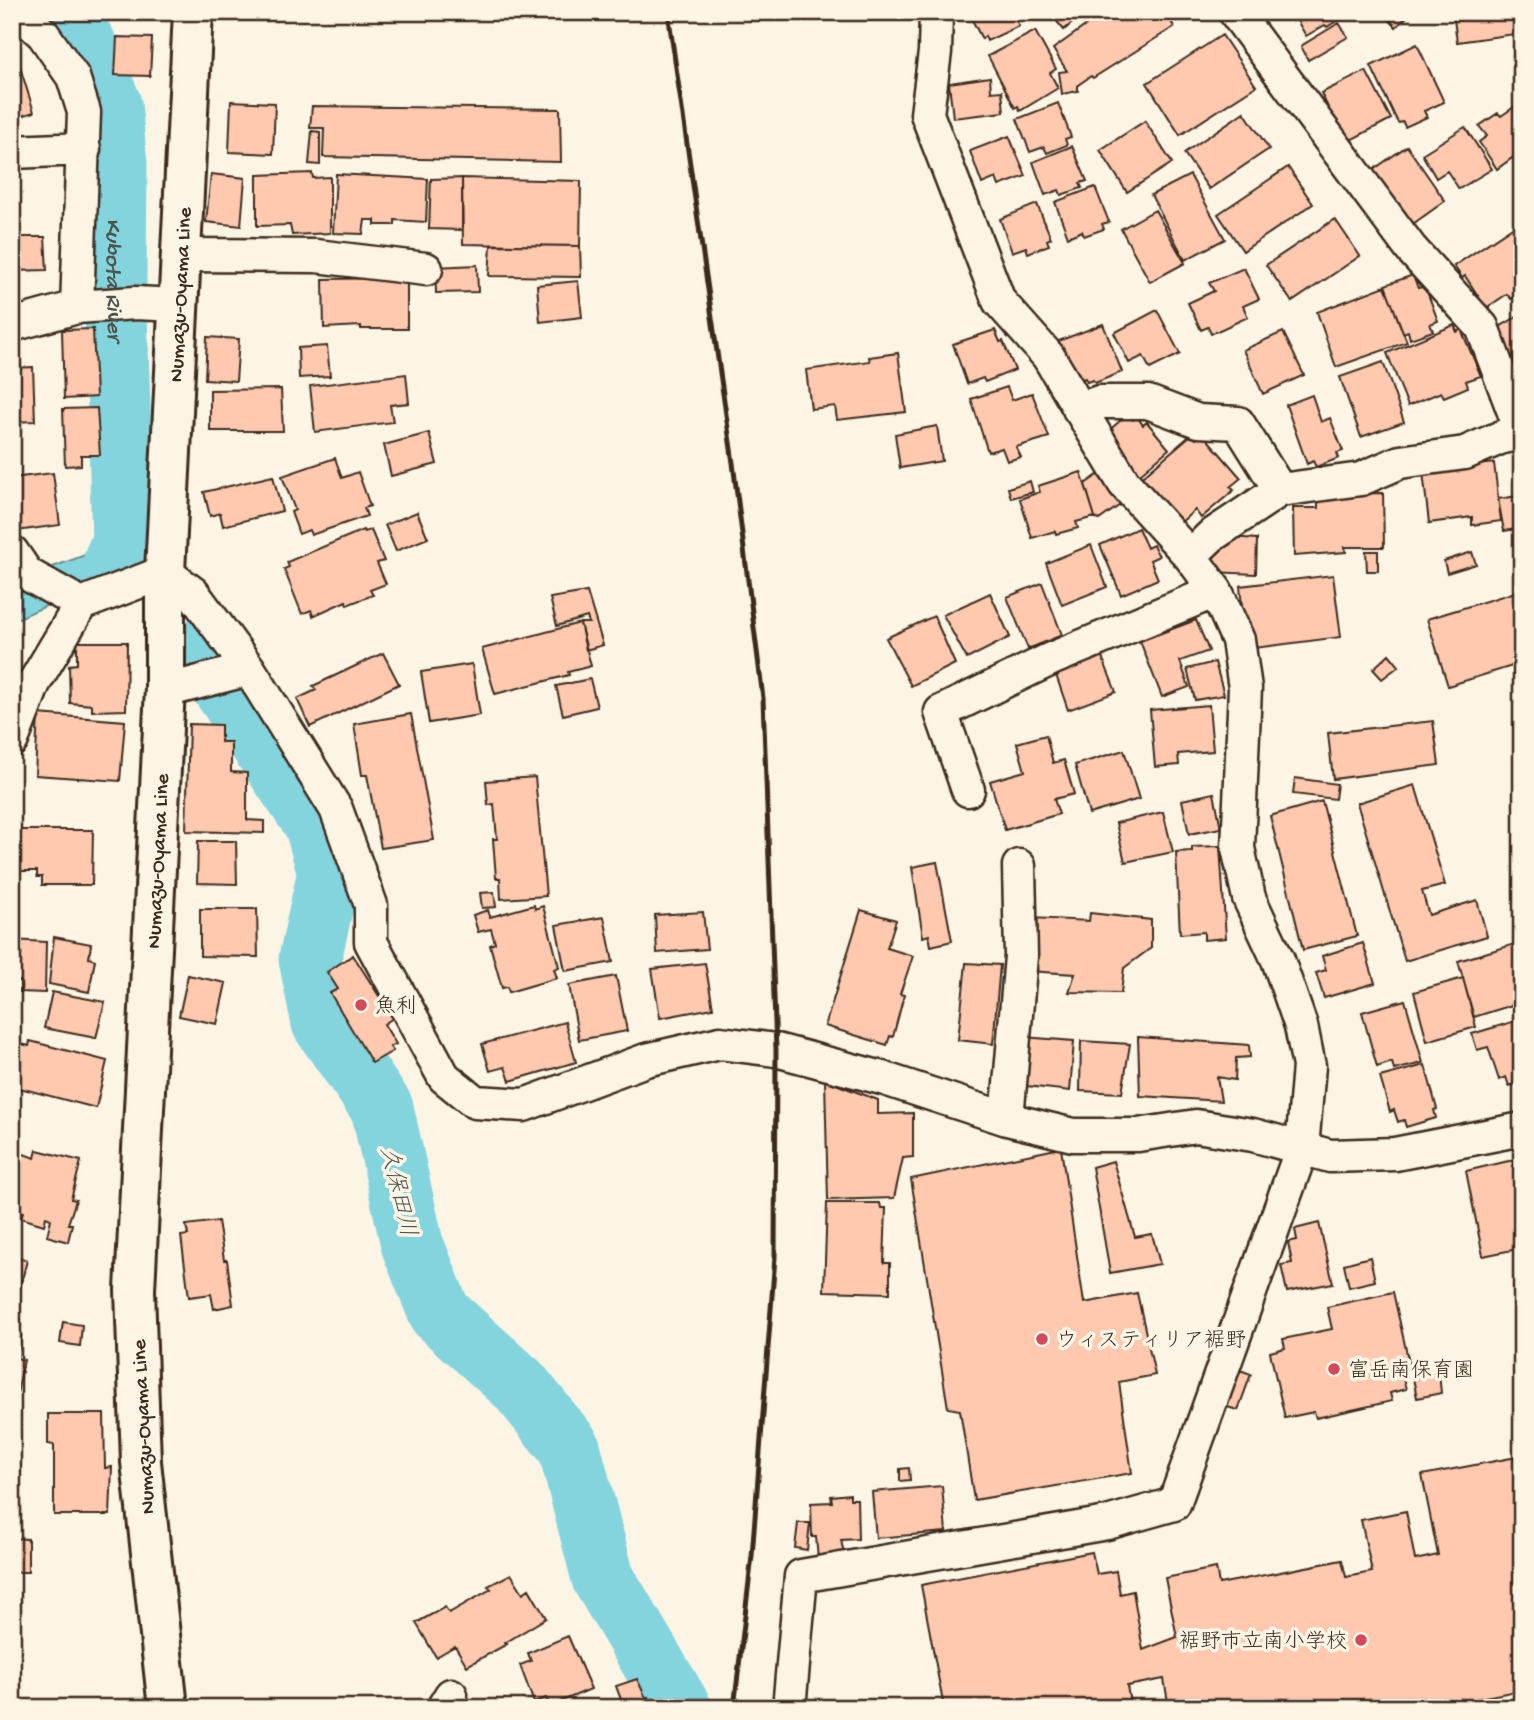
<svg xmlns="http://www.w3.org/2000/svg" width="1534" height="1720" font-family="'Gochi Hand','Klee One',sans-serif">
  <style>
    .water { fill: #84d4de; stroke: #679091; stroke-width: 2 }
    .lines { fill: none; stroke-linecap: round; stroke-linejoin: round }
    .river { stroke: #84d4de; stroke-width: 63 }
    .building { fill: #fec9af; stroke: #3b2a1e; stroke-width: 2 }
    .street-casing { stroke: #3b2a1e; stroke-width: 37 }
    .secondary-casing { stroke: #3b2a1e; stroke-width: 44 }
    .street { stroke: #fcf5e5; stroke-width: 32 }
    .secondary { stroke: #fcf5e5; stroke-width: 38 }
    .rail { stroke: #3b2a1e; stroke-width: 5 }
    .poi-dot { fill: #d1495b; stroke: #fcf5e5; stroke-width: 2.5 }
    .labels { text-anchor: middle; stroke-width: 7; stroke-linejoin: round; paint-order: stroke }
    .street-label { font-size: 21px; fill: #3b2a1e; stroke: #fcf5e5 }
    .poi-label { font-size: 21px; fill: #3b2a1e; stroke: #fcf5e5; text-anchor: start }
    .water-label { font-size: 23px; font-style: italic; fill: #4d544e; stroke: #fcf5e5 }
  </style>
  <rect width="100%" height="100%" fill="#fcf5e5"/>
  <filter id="ink" filterUnits="userSpaceOnUse"><feTurbulence type="fractalNoise" baseFrequency=".0143" numOctaves="2"/><feDisplacementMap in="SourceGraphic" scale="14" xChannelSelector="R" yChannelSelector="G"/><feConvolveMatrix kernelMatrix="1 2 1 2 8 2 1 2 1" color-interpolation-filters="sRGB"/></filter>
  <g filter="url(#ink)">
    <path class="water" d="M123 541 107 579 12 621V582Z"/>
    <g class="lines">
      <g class="river">
        <path id="s1" d="M56 12 85 44 110 104 116 164 115 278 123 541 115 560"/>
        <path d="M198 650 315 823 329 872 310 959 323 1023 382 1108 412 1244 440 1314 519 1385 569 1447 603 1578 680 1708"/>
      </g>
    </g>
    <path class="building" d="M968 12H1024L1026 15 1016 20 1019 26 987 41 985 36 982 39Z
      M1049 12H1085L1064 30Z
      M1105 12H1174L1169 17 1174 27 1093 78 1091 76 1078 85V91L1062 94 1059 72 1067 71 1053 49Z
      M1292 12H1351L1327 27 1325 25 1306 36Z
      M1392 12H1405L1408 16 1396 27 1387 17Z
      M1453 12H1522V33L1457 42Z
      M1339 23 1348 37 1308 60 1301 46Z
      M1035 31 1056 69 1050 73 1058 88 1020 111 1018 106 1015 108 988 56Z
      M1222 35 1256 86 1180 135 1147 83Z
      M117 37 152 38 150 76 115 75Z
      M1417 44 1444 102 1424 111 1427 117 1405 127 1403 122 1398 123 1371 66Z
      M20 67 34 112 12 119V69Z
      M1366 71 1391 119 1345 143 1321 93Z
      M990 77 991 92 1002 91 1004 112 953 118 949 83Z
      M231 101 275 103 273 154 229 152Z
      M1058 103 1071 137 1065 139 1067 145 1047 153 1044 147 1030 152 1017 119Z
      M1517 105 1522 111V165L1515 156 1497 169 1479 142 1487 136 1479 126 1498 113 1501 116Z
      M312 106 560 109 561 162 323 157 324 128H310Z
      M1244 112 1269 149 1209 189 1184 153Z
      M1145 121 1172 163 1127 192 1100 150Z
      M1465 127 1492 169 1459 189 1447 171 1436 178 1422 154Z
      M312 131 320 132V165L309 164Z
      M1009 136 1026 176 999 186 996 178 982 184 970 151Z
      M1072 146 1087 181 1080 183 1082 188 1061 195 1059 190 1045 195 1033 162Z
      M1407 146 1445 201 1410 226 1370 172Z
      M1288 167 1313 204 1243 251 1218 214Z
      M312 173 313 178 330 177V233L292 235 290 225 257 226V175Z
      M211 174 245 178 241 226 206 222Z
      M336 174 428 179 426 222 395 220V225H375V220H365L363 234 333 233Z
      M1190 175 1225 239 1185 260 1151 195Z
      M462 178V230L429 229 431 179Z
      M462 178 581 181 580 246 463 244Z
      M1095 187 1109 222 1102 224 1104 229 1084 236 1082 231 1068 237 1055 202Z
      M1037 204 1051 238 1047 240 1049 245 1028 253 1026 247 1012 252 1000 219Z
      M1155 210 1185 263 1150 282 1121 229Z
      M1335 219 1360 256 1292 302 1266 265Z
      M1517 224 1522 232V292L1511 299 1507 294 1486 308 1465 276 1462 278 1454 266Z
      M12 237H45L47 270 12 271Z
      M491 245 580 246 581 277 489 276Z
      M477 265 478 292 436 293 435 267Z
      M1244 268 1259 299 1243 306 1248 317 1211 334 1208 327 1201 330 1188 303 1214 291 1209 283Z
      M1413 275 1418 288 1425 286 1438 321 1430 324 1433 331 1410 339 1408 331 1403 333 1385 285Z
      M407 278V329H361V326L324 328 323 279Z
      M578 281 582 317 540 322 537 285Z
      M1385 286 1407 342 1336 367 1317 312Z
      M1157 310 1180 354 1150 369 1143 356 1129 363 1114 333Z
      M1522 314V375L1516 377 1496 329Z
      M1103 324 1122 372 1095 383 1093 380 1087 382 1085 378 1072 383 1056 342Z
      M1454 325 1457 332 1461 329 1481 376 1466 381 1468 387 1444 397 1441 392 1408 406 1387 353Z
      M93 329 96 397 64 399 62 330Z
      M995 330 1000 342 1003 341 1015 370 985 382 983 378 967 384 953 344Z
      M1283 332 1304 375 1263 394 1243 350Z
      M207 337 239 339 236 381 205 379Z
      M327 346 330 376 299 378 298 348Z
      M898 353 906 412 837 420 835 406 811 409 806 370 870 361 869 357Z
      M1383 362 1404 422 1361 437 1340 377Z
      M33 367 35 421 12 422V368Z
      M406 374 409 403 390 405 393 422 315 432 310 386Z
      M1007 387 1012 400 1032 393 1049 437 1016 447 1021 457 1007 461 1002 448 988 452 971 399Z
      M281 389 283 431H210V390Z
      M1312 395 1321 422 1330 418 1343 451 1337 453 1339 458 1316 467 1313 461 1307 464 1286 405Z
      M97 408 100 455H81V465L65 466 63 409Z
      M1128 414 1133 420 1137 417 1143 425 1147 422 1169 449 1139 475 1136 472 1131 477 1099 439Z
      M937 426 942 461 900 468 895 434Z
      M429 433 437 464 391 476 384 445Z
      M1202 433 1241 478 1230 487 1234 490 1201 518 1195 510 1180 523 1136 482 1192 434 1196 439Z
      M335 458 342 478 358 472 370 506 364 508 367 516 311 535 309 530 299 534 291 512 295 510 282 476Z
      M1494 463 1501 521 1472 525V517L1429 523 1423 472Z
      M1081 472 1095 517 1076 522 1078 528 1056 534 1055 531 1032 538 1020 499 1040 492 1038 486Z
      M53 473 60 525 16 531 12 478Z
      M1098 475 1120 505 1099 520 1095 517 1085 484Z
      M273 476 282 511 223 526 220 513 210 516 204 492Z
      M1030 481 1033 492 1011 498 1008 488Z
      M1383 493 1384 547H1345L1346 552 1294 556 1293 508H1318V495Z
      M1518 496 1522 528 1504 531 1498 499Z
      M417 512 428 538 396 551 385 525Z
      M1138 528 1147 548 1153 545 1159 556 1150 560 1158 579 1121 595 1100 545Z
      M363 530 364 532 371 530 384 561 377 563 386 584 370 590 373 595 347 605 346 601 313 616 311 610 302 614 284 569 289 567 287 562Z
      M1230 537 1257 539 1256 574 1212 572 1201 558 1219 545H1229Z
      M1091 545 1107 587 1062 605 1046 563Z
      M1366 551H1378V571H1367Z
      M1472 552 1476 564 1447 573 1444 561Z
      M1333 575 1341 637 1246 649 1240 586Z
      M1042 583 1062 635 1028 649 1007 597Z
      M1522 590V663L1448 686 1427 619Z
      M587 592 603 645 586 650 580 623H589L587 617 557 626 550 598Z
      M990 593 1010 637 967 659 943 615Z
      M934 616 955 664 911 686 886 638Z
      M1196 620 1209 651 1180 661 1189 687 1162 697 1140 641Z
      M580 623 591 666 568 672 569 675 495 694 482 649Z
      M77 642H127L126 710 92 711V705L70 703 69 665 77 664Z
      M383 653 399 684 310 727 297 699 316 690 313 686Z
      M1101 654 1116 692 1068 710 1055 672Z
      M1389 654 1399 666 1382 679 1373 669Z
      M1215 662 1224 695 1195 700 1187 669Z
      M472 664 480 715 429 723 421 672Z
      M590 679 597 707 563 715 556 686Z
      M1209 705 1213 751 1178 754 1179 765 1155 767 1150 710Z
      M38 714 125 721 120 781 35 775Z
      M411 714 434 840 381 848 367 775H362L354 724Z
      M1433 721 1439 765 1333 779 1328 733Z
      M189 724 221 725V742H231V772L247 773V820L264 821V833L186 831Z
      M1046 735 1053 763 1064 760 1074 794 1054 799 1059 814 1005 830 990 781 1025 771 1017 743Z
      M1124 750 1139 799 1089 814 1075 765Z
      M535 777 546 896 501 899 500 878H496L493 839H497L494 804 488 805 486 781Z
      M1295 778 1337 784 1335 799 1293 794Z
      M1415 785 1445 885 1422 891 1429 915 1477 900 1487 936 1405 961 1357 803Z
      M1214 793 1221 828 1189 834 1182 800Z
      M1322 801 1357 936 1303 950 1270 816Z
      M1163 812 1173 852 1125 862 1116 823Z
      M19 830H93L92 885H42V877H37V871H18Z
      M198 841H236L237 884 197 883Z
      M1220 846 1226 938 1204 940V932L1180 934 1176 852 1192 851V847Z
      M937 862 952 941 931 946 929 935 923 937 912 867Z
      M494 892 496 907 482 908 480 893Z
      M534 905 535 909 543 906 559 967 554 969 557 978 509 992 507 987 502 988 490 945 495 943 491 929 478 932 473 915 488 910 490 917Z
      M200 909H257L258 957 200 956Z
      M861 910 896 920 887 948 913 956 900 994 904 995 893 1037 890 1036 887 1045 825 1026Z
      M703 912 707 949 657 953 655 915Z
      M1090 913 1151 920V948L1124 968 1121 993 1069 992 1075 974 1027 971 1032 918 1089 921Z
      M604 917 613 962 565 971 556 925Z
      M54 937 91 944 89 958 95 960 89 992 49 984Z
      M12 940 46 942 45 993 20 992V981H12Z
      M1363 943 1375 983 1324 998 1316 973 1326 970 1322 956Z
      M1515 944 1522 963V1002L1474 1017 1458 961Z
      M353 955 393 1018 384 1024 396 1044 390 1047 393 1051 372 1063 330 993 338 989 327 972Z
      M705 963 713 1008 660 1018 652 969Z
      M966 963 1000 965 993 1044 958 1040Z
      M188 975 226 983 217 1024 179 1016Z
      M616 976 627 1031 579 1040 569 985Z
      M1463 978 1476 1027 1427 1041 1414 992Z
      M52 992 105 1002 96 1038 44 1028Z
      M1405 1000 1423 1063 1394 1070 1392 1062 1377 1067 1362 1012Z
      M1522 1019V1082L1509 1086 1506 1077 1499 1080 1488 1047 1477 1050 1472 1034Z
      M565 1022 576 1062 510 1081 505 1067 490 1071 482 1044Z
      M1023 1037 1074 1041 1070 1091 1018 1085Z
      M1138 1037 1249 1045 1250 1057 1236 1058 1235 1080 1217 1077 1221 1101 1140 1096Z
      M30 1041 107 1061 96 1108 12 1086 14 1042 29 1046Z
      M1081 1041 1130 1044 1122 1093 1080 1091Z
      M1425 1065 1437 1109 1434 1110 1436 1118 1406 1127 1404 1120 1398 1122 1394 1110 1390 1112 1380 1077Z
      M825 1080 878 1100V1114L913 1113V1157L903 1158 894 1198 828 1200Z
      M1061 1148 1084 1303 1137 1293 1155 1375 1119 1382 1132 1473 974 1500 960 1410 948 1408 911 1179Z
      M12 1150 35 1158 37 1150 81 1161 71 1199 76 1200 68 1224H72L68 1242 47 1236 51 1219 46 1217 44 1225 21 1218 23 1212 12 1209Z
      M1513 1160 1522 1200V1248L1483 1256 1466 1171Z
      M1113 1161 1135 1237 1152 1234 1160 1264 1110 1273 1092 1167Z
      M827 1203H880L881 1208H886L884 1263H890V1293L824 1291Z
      M218 1221 224 1260H227L233 1305 214 1309 211 1294 189 1297 181 1236 188 1235 186 1225Z
      M1319 1223 1333 1283 1287 1292 1281 1265 1292 1263 1288 1242 1297 1240 1295 1229Z
      M12 1255 27 1260 12 1320Z
      M1370 1257 1375 1281 1349 1287 1344 1264Z
      M1393 1292 1409 1363 1399 1365 1406 1389 1390 1393 1392 1401 1316 1418 1314 1412 1285 1418 1270 1352 1285 1348 1283 1339 1332 1329 1327 1307Z
      M63 1322 82 1325 80 1346 60 1343Z
      M12 1334 21 1336 17 1358 24 1360 17 1394H12Z
      M1240 1370 1251 1374 1238 1410 1227 1407Z
      M1439 1373 1441 1393 1417 1398 1413 1378Z
      M12 1398H14L17 1431H12Z
      M48 1414H104L105 1468 112 1467 110 1515H54V1445L48 1444Z
      M1522 1456V1690L1427 1708H1169L1164 1679 1127 1686 1131 1708H944L921 1585 1092 1552 1097 1574 1116 1571 1120 1594 1133 1591 1143 1650 1177 1637 1165 1578 1216 1568 1219 1584 1342 1560 1346 1577 1372 1572 1361 1520 1406 1511 1415 1560 1438 1555 1422 1475Z
      M909 1468 910 1480 900 1481V1469Z
      M942 1486 946 1532 876 1538 872 1492Z
      M850 1494V1499H857L858 1539 841 1540 844 1554 818 1559 816 1537H812L811 1503 832 1502 831 1496Z
      M798 1523H810L807 1550 795 1548Z
      M12 1538 28 1539V1572H12Z
      M511 1574 523 1593 529 1589 546 1618 505 1643 507 1644 467 1666 455 1646 436 1657 416 1623 445 1607 449 1613 491 1589 488 1586Z
      M568 1636 591 1689 550 1706 546 1698 534 1703 520 1665 531 1661 528 1653Z
      M637 1679 646 1698 648 1697 652 1708H617L623 1705 616 1686Z"/>
    <g class="lines">
      <defs>
        <path id="street" d="M19 12 43 34 73 77 84 112 77 307 135 303 178 305
          M1235 12 1411 249 1482 327 1522 433
          M12 152 84 149
          M181 255 316 256 426 269
          M12 325 77 307
          M1079 409 1099 402H1148L1198 421 1238 423 1280 490 1361 479 1400 462 1465 453 1502 437 1522 433
          M12 552 27 574 81 604
          M1190 556 1211 536 1280 490
          M165 688 180 687 249 669
          M12 740 34 683 81 604 165 572 193 593 249 669 336 809 371 905V942L444 1077 475 1102 524 1105 646 1060 720 1043 776 1050 882 1078 1007 1119 1073 1135H1138L1196 1126 1253 1135 1330 1156 1395 1154 1522 1129
          M968 790 941 712 1051 659 1216 591
          M1007 1119 1021 956 1019 866
          M443 1708 451 1695
          M789 1708 801 1576 1107 1523 1174 1504 1302 1148 1309 1066 1301 1026 1278 960 1249 898 1238 848 1245 688 1238 640 1216 591 1190 556 1124 483 1048 356 999 301 927 114 935 52 936 12"/>
        <g id="secondary">
          <path id="s2" d="M168 1708 141 1462 135 1290 165 688V572L193 12"/>
        </g>
      </defs>
      <use href="#street" class="street-casing"/>
      <use href="#secondary" class="secondary-casing"/>
      <use href="#street" class="street"/>
      <use href="#secondary" class="secondary"/>
      <path class="rail" d="M668 12 733 463 763 698 776 1050 775 1257 752 1556 734 1708"/>
    </g>
  </g>
  <g class="poi-dot">
    <circle cx="361" cy="1005" r="7"/>
    <circle cx="1042" cy="1339" r="7"/>
    <circle cx="1334" cy="1369" r="7"/>
    <circle cx="1361" cy="1640" r="7"/>
  </g>
  <g class="labels">
    <g class="street-label">
      <text dy="7" stroke="none"><textPath href="#s2" startOffset="1416">Numazu-Oyama Line</textPath></text>
      <text dy="7" stroke="none"><textPath href="#s2" startOffset="849">Numazu-Oyama Line</textPath></text>
      <text transform="translate(142 1427) rotate(-93)" y="7">Numazu-Oyama Line</text>
    </g>
    <g class="poi-label">
      <text x="375" y="1012">魚利</text>
      <text x="1056" y="1346">ウィスティリア裾野</text>
      <text x="1348" y="1376">富岳南保育園</text>
      <text x="1347" y="1647" text-anchor="end">裾野市立南小学校</text>
    </g>
    <g class="water-label">
      <text dy="8" stroke="none"><textPath href="#s1" startOffset="284">Kubota River</textPath></text>
      <text transform="translate(400 1191) rotate(77)" y="8">久保田川</text>
    </g>
  </g>
  <rect width="1534" height="1720" fill="none" stroke="#fcf5e5" stroke-width="42"/>
  <rect x="21" y="21" width="1492" height="1678" fill="none" stroke="#3b2a1e" stroke-width="2.5" filter="url(#ink)"/>
</svg>
